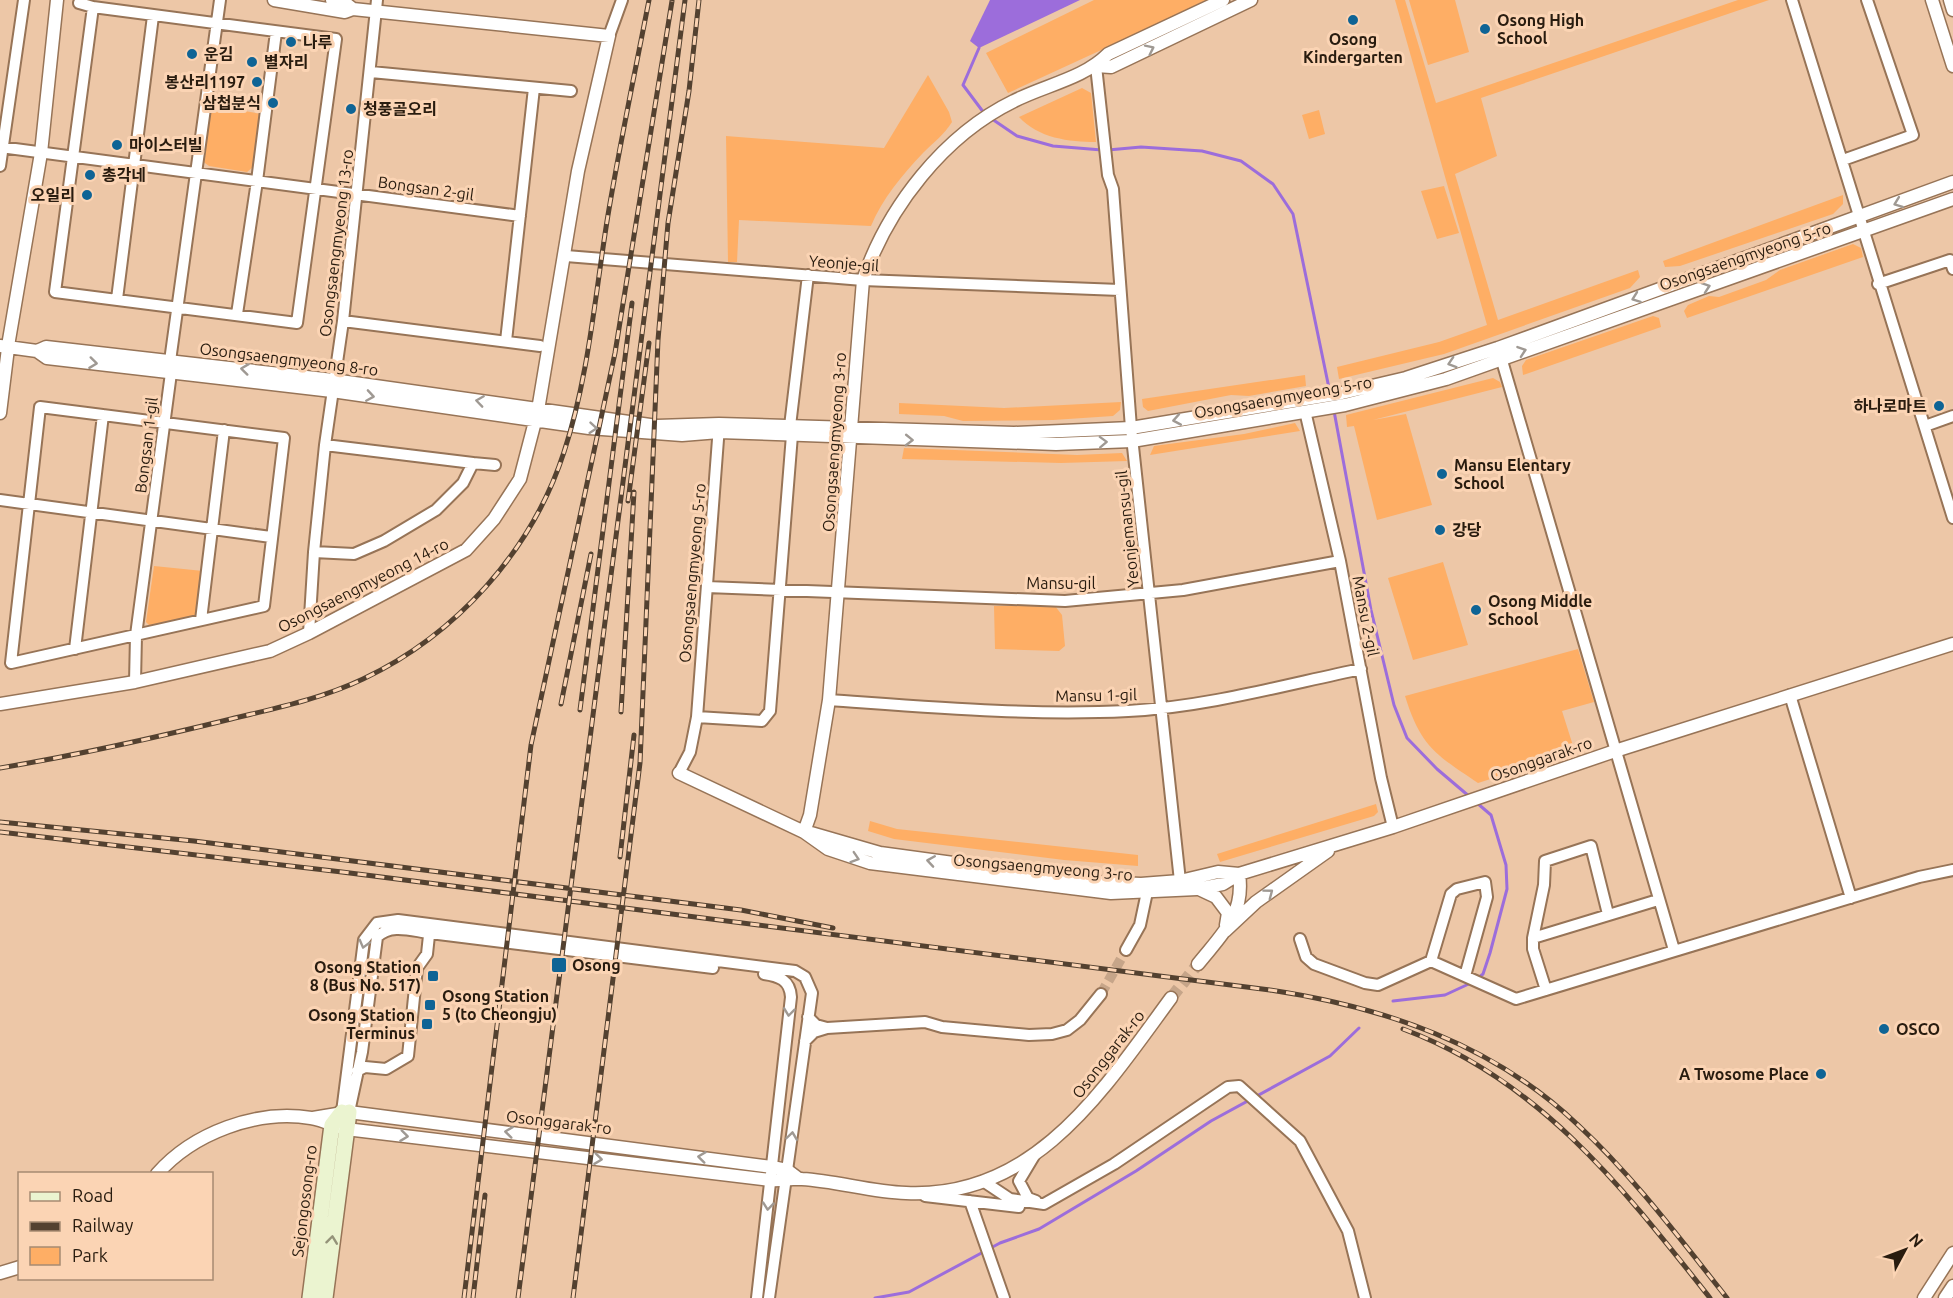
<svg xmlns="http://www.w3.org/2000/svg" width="1953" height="1298" font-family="Ubuntu,'Noto Sans KR',sans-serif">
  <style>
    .green { fill: #feae65 }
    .water { fill: #9c6ddb }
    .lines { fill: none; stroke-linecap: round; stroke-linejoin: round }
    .stream { stroke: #9c6ddb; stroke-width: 3 }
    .minor-tunnel { stroke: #c6a589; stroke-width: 10; stroke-dasharray: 10 5; stroke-linecap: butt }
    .tertiary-tunnel { stroke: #c6a589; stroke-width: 12; stroke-dasharray: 12 6; stroke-linecap: butt }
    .minor-casing { stroke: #977457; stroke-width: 14 }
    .tertiary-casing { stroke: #977457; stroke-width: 15 }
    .secondary-casing { stroke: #977457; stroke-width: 18 }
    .minor { stroke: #fff; stroke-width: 10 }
    .tertiary { stroke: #fff; stroke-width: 12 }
    .secondary { stroke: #ebf4d0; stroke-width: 15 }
    .rail-casing { stroke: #534130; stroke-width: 5 }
    .rail { stroke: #fbd4b4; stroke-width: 3; stroke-dasharray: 9; stroke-linecap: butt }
    .oneway { stroke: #9f9993 }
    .oneway2 { stroke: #949379 }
    .poi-dot { fill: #0f6495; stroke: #fbd4b4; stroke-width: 2 }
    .labels { text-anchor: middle; stroke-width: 6; stroke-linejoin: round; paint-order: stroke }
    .poi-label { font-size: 16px; font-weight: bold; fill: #291c0f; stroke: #fbd4b4; text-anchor: start }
    .street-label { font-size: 16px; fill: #291c0f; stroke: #fbd4b4 }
  </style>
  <rect width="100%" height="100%" fill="#edc7a7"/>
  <path class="green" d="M1094 0H1210L1008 93 986 53Z
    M1395 0H1405L1436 103 1738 0H1769L1481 98 1497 156 1455 174 1498 320 1638 270 1640 277 1630 288 1444 354 1339 379 1337 367 1439 342 1487 325Z
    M1409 0H1455L1469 52 1428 65Z
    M928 75 949 112 952 122C944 135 934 142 923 153 903 174 882 199 871 226L739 220 737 262H728L726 136 884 148Z
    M1082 88 1091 93 1096 142C1069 142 1038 138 1019 117Z
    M206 104 261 114 253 167 247 172 209 166 198 158Z
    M1319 110 1325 134 1309 139 1302 115Z
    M1444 186 1459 233 1437 239 1421 191Z
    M1843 195V204L1833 214 1680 266 1665 267 1663 261Z
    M1853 244 1861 248 1863 257 1687 318 1684 311 1688 305 1709 296 1719 297 1766 280 1780 270Z
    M1653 316 1659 318 1661 327 1523 375 1522 366 1526 360Z
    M1305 375 1306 386 1249 396 1231 395 1148 411 1143 407 1142 399Z
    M1493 378 1500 382 1502 387 1373 420 1406 414 1432 505 1377 520 1354 426 1347 427 1346 415Z
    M1121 402 1120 410 1113 416 1053 420 963 421 944 416 899 414V403L1004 408Z
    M1295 423 1300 431 1150 455 1154 446 1244 434Z
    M904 448 1077 455 1122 453 1127 461 1061 463 902 459Z
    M1443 562 1468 645 1413 660 1388 578Z
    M154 566 203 571 197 615 194 618 153 629 146 622Z
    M994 606H1055L1062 615 1065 646 1059 651 995 649Z
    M1578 649 1594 702 1562 711 1575 752 1478 783C1435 754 1421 747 1405 696Z
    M1376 804 1378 812 1374 816 1220 862 1217 854Z
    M870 821 897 829 1138 855V866L1064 860 894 839 868 831Z"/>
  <path class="water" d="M990 0H1080L979 48 970 41Z"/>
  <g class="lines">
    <path class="stream" d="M979 48 963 85 984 113
      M992 119 1017 136 1053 146 1102 150
      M1108 150 1141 147 1202 151 1241 161 1273 184 1293 214 1330 393
      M1334 411 1371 610 1394 705 1407 738 1437 769 1470 797
      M1477 803 1491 815 1506 865 1507 889 1490 953 1483 974 1478 978
      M1393 1001 1445 995 1473 982
      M875 1298 909 1292 1000 1243 1039 1229 1136 1171 1211 1121 1330 1056 1359 1028"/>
    <path class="minor-tunnel" d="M1101 994 1126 950"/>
    <path class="tertiary-tunnel" d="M1171 998 1198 964"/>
    <defs>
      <path id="minor" d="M1792 0 1953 518
        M79 3 93 7 336 39 297 323 55 292 93 7
        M609 36 622 0
        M1096 66 1108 175 1113 189 1131 428 1180 881
        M371 72 571 91
        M0 147 520 216
        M1843 160 1913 135 1867 0
        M0 166 24 0
        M566 256 863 280 1120 290
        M1878 284 1950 260 1953 269
        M117 299 153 16
        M237 314 257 181 276 32
        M343 321 540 346
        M506 341 534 88
        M1500 354 1674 950
        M170 361 220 0
        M40 407 284 438 264 606 11 663Z
        M1305 411 1340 561 1381 778 1393 827
        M790 426 808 275
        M1925 426 1953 416
        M473 463 495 465
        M0 500 271 537
        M314 552 354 554 384 541 436 510 463 483 473 463 325 445
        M707 587 1065 601 1183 590 1340 561
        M201 620 224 430
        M309 633 314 552 325 445 343 321 377 0
        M75 649 103 415
        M135 682 136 635 171 373
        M1790 695 1851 898
        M829 700C928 707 1029 716 1128 711 1206 707 1284 685 1361 669
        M697 717 762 721 770 711 792 435
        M679 773 690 752 697 717 719 426
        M1608 914 1591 846 1545 861 1544 885 1533 938 1658 900
        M1533 938V949L1546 990
        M1300 939 1306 957 1314 964 1365 983 1378 985 1431 961 1516 999 1919 877 1953 870
        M1126 950 1140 925 1147 892
        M1431 961 1451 894 1457 889 1485 882 1487 897 1465 976
        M827 1028 925 1022 942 1027 1029 1035 1052 1034 1067 1030 1080 1020 1101 994
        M805 1041 814 1032 827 1028 816 1025 808 1017
        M357 1071 365 1067 386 1069 408 1056 417 968 427 954 430 926
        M342 1112 364 940 377 923 398 920 795 971 805 977 812 993 769 1298
        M349 1112 362 1052 377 937C391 923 412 931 430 933L713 968
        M1034 1156 1019 1181 1028 1198 1036 1201
        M983 1181 1010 1199 1044 1204 1114 1164 1228 1087 1239 1086 1300 1141 1348 1231 1365 1298
        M925 1196 1019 1207
        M970 1201 1004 1298
        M757 1298 791 997C790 980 779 976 764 974"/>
      <path id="tertiary" d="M332 0 344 2 353 9
        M1932 0 1953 66
        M1950 0 1953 10
        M1096 66 1111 67 1251 0
        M0 346 37 351 47 358 332 391 589 428 682 435 719 432 1056 444 1132 441 1345 405 1446 379 1953 199
        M37 351 46 347 333 380 657 426 719 424 1014 433 1131 428 1342 393 1406 378 1498 348 1953 182
        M0 413 9 340 41 153 57 0
        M0 704 135 682 270 651 309 633 466 550 494 519 520 479 538 410 578 171 609 36 353 9 345 12 274 0
        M679 773 804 832 828 849 870 863 1111 893 1197 889 1223 884 1239 874 1393 827 1615 751 1953 644
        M804 832 810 815 829 700 863 280C888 207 944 135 1014 101 1045 85 1083 79 1108 54L1223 0
        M811 833 880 853 1094 882 1141 884 1180 881 1218 872 1239 874
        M1199 889 1216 897 1228 913 1226 925
        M1225 931 1256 902 1328 851
        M1198 964C1222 934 1245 915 1239 874
        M313 1118 349 1112 772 1167 787 1170 799 1179
        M157 1174C193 1133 257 1109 311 1118 323 1120 335 1126 346 1129L770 1180C781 1181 792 1178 802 1179 837 1181 871 1192 906 1193 1035 1199 1104 1089 1171 998
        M0 1273 20 1267
        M1924 1298 1953 1253
        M1945 1298 1953 1286"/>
      <path id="secondary" d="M310 1298 332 1125 342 1112
        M325 1298 349 1112"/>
    </defs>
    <use href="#minor" class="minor-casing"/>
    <use href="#tertiary" class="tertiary-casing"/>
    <use href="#secondary" class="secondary-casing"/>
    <use href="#minor" class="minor"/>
    <use href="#tertiary" class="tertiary"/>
    <use href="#secondary" class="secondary"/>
    <defs>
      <path id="rail" d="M628 501 649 343
        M561 704 591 554
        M580 710 632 303
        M621 712 634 492
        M0 768C78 755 154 738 231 719 276 708 321 699 363 679 456 635 532 551 564 452 589 376 595 294 608 215 620 143 635 72 649 0
        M0 822 194 841 741 910 833 928
        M0 832 342 872 1270 990C1384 1007 1493 1044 1578 1125 1634 1177 1680 1239 1727 1298
        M620 857 634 735
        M1403 1029C1540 1080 1623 1188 1710 1298
        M464 1298 531 745 615 353 672 1
        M473 1298 485 1195
        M518 1298 685 0
        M573 1298 640 763 658 340 668 223 689 91 699 0"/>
    </defs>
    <use href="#rail" class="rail-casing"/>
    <use href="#rail" class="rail"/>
  </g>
  <defs><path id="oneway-chevron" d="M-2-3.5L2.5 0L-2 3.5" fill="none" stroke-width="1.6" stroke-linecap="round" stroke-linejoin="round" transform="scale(1.5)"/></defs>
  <g class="oneway">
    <use href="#oneway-chevron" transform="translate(1150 49) rotate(-26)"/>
    <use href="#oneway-chevron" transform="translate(1898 203) rotate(159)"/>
    <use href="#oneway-chevron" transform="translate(1706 287) rotate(-19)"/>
    <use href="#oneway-chevron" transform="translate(1636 298) rotate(160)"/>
    <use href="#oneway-chevron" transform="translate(1522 351) rotate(-19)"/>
    <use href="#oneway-chevron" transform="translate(93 363) rotate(7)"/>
    <use href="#oneway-chevron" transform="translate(1452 363) rotate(162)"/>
    <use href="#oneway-chevron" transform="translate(245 369) rotate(-173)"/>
    <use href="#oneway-chevron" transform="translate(370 396) rotate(9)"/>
    <use href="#oneway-chevron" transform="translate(480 401) rotate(-172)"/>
    <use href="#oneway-chevron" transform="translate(1177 420) rotate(170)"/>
    <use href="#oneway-chevron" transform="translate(593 428) rotate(5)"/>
    <use href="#oneway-chevron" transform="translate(909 440) rotate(1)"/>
    <use href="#oneway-chevron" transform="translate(1103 442) rotate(-2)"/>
    <use href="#oneway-chevron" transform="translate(855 858) rotate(18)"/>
    <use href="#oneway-chevron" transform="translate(931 861) rotate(-171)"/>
    <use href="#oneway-chevron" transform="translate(1269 893) rotate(-37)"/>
    <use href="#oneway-chevron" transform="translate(364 944) rotate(105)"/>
    <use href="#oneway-chevron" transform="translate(789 1012) rotate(97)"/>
    <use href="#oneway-chevron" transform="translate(509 1132) rotate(-173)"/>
    <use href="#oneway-chevron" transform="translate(404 1136) rotate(7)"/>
    <use href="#oneway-chevron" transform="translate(792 1136) rotate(-82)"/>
    <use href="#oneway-chevron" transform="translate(702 1157) rotate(-173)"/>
    <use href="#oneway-chevron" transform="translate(598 1159) rotate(7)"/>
    <use href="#oneway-chevron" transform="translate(768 1206) rotate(96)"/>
  </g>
  <use class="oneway2" href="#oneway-chevron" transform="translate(332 1240) rotate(-83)"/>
  <g class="poi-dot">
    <circle cx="1353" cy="20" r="6"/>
    <circle cx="1485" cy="29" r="6"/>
    <circle cx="291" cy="42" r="6"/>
    <circle cx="192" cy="54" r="6"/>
    <circle cx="252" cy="62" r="6"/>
    <circle cx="257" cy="82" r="6"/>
    <circle cx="273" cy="103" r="6"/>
    <circle cx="351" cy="109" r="6"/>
    <circle cx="117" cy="145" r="6"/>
    <circle cx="90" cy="175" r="6"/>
    <circle cx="87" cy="195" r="6"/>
    <circle cx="1939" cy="406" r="6"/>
    <circle cx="1442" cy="474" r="6"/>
    <circle cx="1440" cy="530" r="6"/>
    <circle cx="1476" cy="610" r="6"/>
    <rect x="551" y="957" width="16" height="16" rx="3"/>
    <rect x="427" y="970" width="12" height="12" rx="3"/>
    <rect x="424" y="999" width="12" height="12" rx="3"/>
    <rect x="421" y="1018" width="12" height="12" rx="3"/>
    <circle cx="1884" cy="1029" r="6"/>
    <circle cx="1821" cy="1074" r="6"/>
  </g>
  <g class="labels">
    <g class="poi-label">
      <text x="1497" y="26">Osong High<tspan x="1497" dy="18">School</tspan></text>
      <text x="1353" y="45" text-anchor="middle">Osong<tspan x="1353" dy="18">Kindergarten</tspan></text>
      <text x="303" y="48">나루</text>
      <text x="204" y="60">운김</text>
      <text x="264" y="68">별자리</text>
      <text x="245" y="88" text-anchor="end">봉산리1197</text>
      <text x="261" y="109" text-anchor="end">삼첩분식</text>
      <text x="363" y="115">청풍골오리</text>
      <text x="129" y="151">마이스터빌</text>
      <text x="102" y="181">총각네</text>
      <text x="75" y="201" text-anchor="end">오일리</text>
      <text x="1927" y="412" text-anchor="end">하나로마트</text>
      <text x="1454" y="471">Mansu Elentary<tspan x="1454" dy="18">School</tspan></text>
      <text x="1452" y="536">강당</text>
      <text x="1488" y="607">Osong Middle<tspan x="1488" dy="18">School</tspan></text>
      <text x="572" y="971">Osong</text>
      <text x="421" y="973" text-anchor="end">Osong Station<tspan x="421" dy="18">8 (Bus No. 517)</tspan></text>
      <text x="442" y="1002">Osong Station<tspan x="442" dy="18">5 (to Cheongju)</tspan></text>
      <text x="415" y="1021" text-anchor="end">Osong Station<tspan x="415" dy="18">Terminus</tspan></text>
      <text x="1896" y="1035">OSCO</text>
      <text x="1809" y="1080" text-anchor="end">A Twosome Place</text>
    </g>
    <g class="street-label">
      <text transform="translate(426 188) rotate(8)" y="6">Bongsan 2-gil</text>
      <text transform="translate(336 243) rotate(-83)" y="6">Osongsaengmyeong 13-ro</text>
      <text transform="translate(1745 256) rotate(-19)" y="6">Osongsaengmyeong 5-ro</text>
      <text transform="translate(844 263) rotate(4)" y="6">Yeonje-gil</text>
      <text transform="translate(289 359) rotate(7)" y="6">Osongsaengmyeong 8-ro</text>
      <text transform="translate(1283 397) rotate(-10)" y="6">Osongsaengmyeong 5-ro</text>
      <text transform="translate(834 442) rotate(-86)" y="6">Osongsaengmyeong 3-ro</text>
      <text transform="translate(146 445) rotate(-83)" y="6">Bongsan 1-gil</text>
      <text transform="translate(1127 529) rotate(-96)" y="6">Yeonjemansu-gil</text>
      <text transform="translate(692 573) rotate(-85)" y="6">Osongsaengmyeong 5-ro</text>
      <text x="1061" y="589">Mansu-gil</text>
      <text transform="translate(363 585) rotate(-27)" y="6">Osongsaengmyeong 14-ro</text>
      <text transform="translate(1366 616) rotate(79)" y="6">Mansu 2-gil</text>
      <text transform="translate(1096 695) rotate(-1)" y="6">Mansu 1-gil</text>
      <text transform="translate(1541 759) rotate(-19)" y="6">Osonggarak-ro</text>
      <text transform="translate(1043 867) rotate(5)" y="6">Osongsaengmyeong 3-ro</text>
      <text transform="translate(1108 1054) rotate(-52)" y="6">Osonggarak-ro</text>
      <text transform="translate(559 1122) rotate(7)" y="6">Osonggarak-ro</text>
      <text transform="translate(304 1201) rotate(-83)" y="6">Sejongosong-ro</text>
    </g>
  </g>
  <rect x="18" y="1172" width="195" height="108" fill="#fbd4b4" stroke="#a78a72" stroke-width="1.5"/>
  <rect x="30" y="1192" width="30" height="9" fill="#ebf4d0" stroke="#a78a72" stroke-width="1.5"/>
  <text x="72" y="1202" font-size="18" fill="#291c0f">Road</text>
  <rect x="30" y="1222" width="30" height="9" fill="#534130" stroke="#a78a72" stroke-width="1.5"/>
  <text x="72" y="1232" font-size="18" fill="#291c0f">Railway</text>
  <rect x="30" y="1247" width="30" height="18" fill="#feae65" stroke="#a78a72" stroke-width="1.5"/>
  <text x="72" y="1262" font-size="18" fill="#291c0f">Park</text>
  <g transform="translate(1905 1250) rotate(49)" stroke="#fbd4b4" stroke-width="4.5" paint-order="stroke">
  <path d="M0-4.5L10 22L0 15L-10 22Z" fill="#291c0f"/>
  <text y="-9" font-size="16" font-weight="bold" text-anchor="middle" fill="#291c0f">N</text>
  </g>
</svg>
